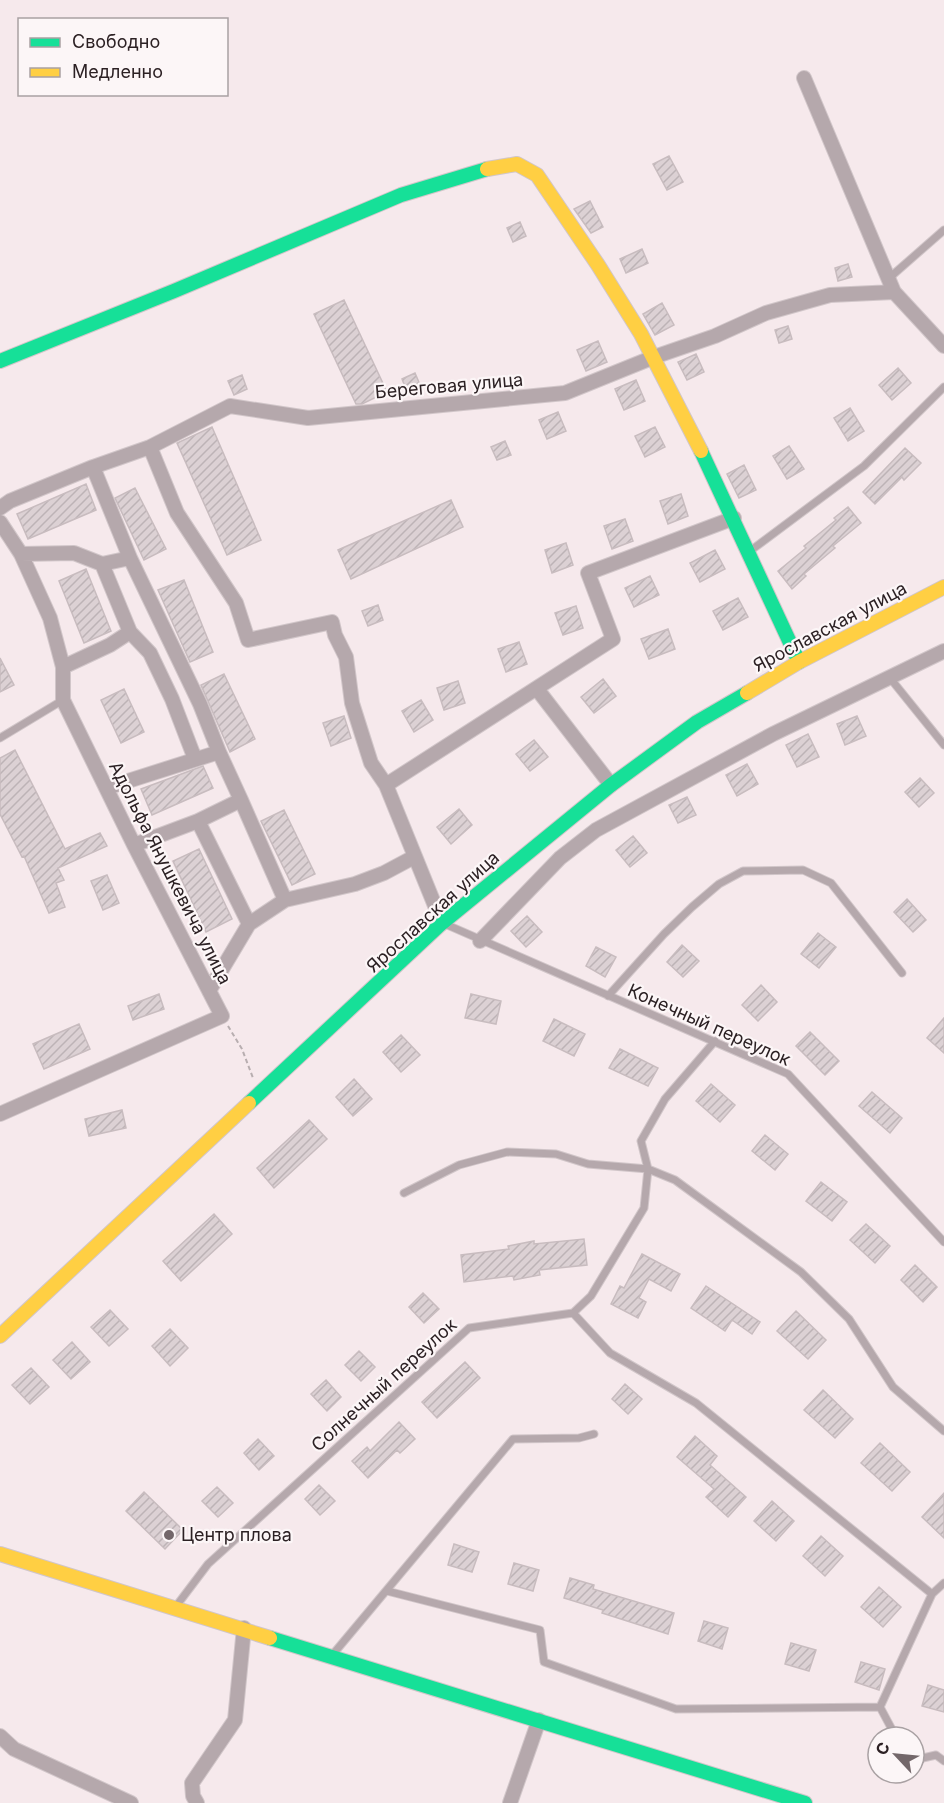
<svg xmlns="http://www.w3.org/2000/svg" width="944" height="1803" font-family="Inter,sans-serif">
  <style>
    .building { fill: url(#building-hatch); stroke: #c8bcbf; stroke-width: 1.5 }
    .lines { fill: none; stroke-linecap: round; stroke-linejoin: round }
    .lane-casing { stroke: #d1c6c9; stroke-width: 9 }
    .street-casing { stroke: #d1c6c9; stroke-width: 16 }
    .fast-casing { stroke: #d1c6c9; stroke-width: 16 }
    .slow-casing { stroke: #d1c6c9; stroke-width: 16 }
    .path { stroke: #b8aeb0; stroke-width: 2; stroke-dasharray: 4.5 3; stroke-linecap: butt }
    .lane { stroke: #b5a8ac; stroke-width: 7 }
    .street { stroke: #b5a8ac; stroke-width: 14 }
    .fast { stroke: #16e098; stroke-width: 14 }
    .slow { stroke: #ffcf43; stroke-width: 14 }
    .poi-dot { fill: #73676a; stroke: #fcf6f7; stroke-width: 2 }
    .labels { text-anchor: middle; stroke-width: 4.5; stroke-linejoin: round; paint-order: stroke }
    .street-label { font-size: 18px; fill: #2c2124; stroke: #fcf6f7 }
    .poi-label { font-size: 18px; fill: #2c2124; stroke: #fcf6f7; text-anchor: start }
  </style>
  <defs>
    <pattern id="building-hatch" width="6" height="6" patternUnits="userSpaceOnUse" patternTransform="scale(1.5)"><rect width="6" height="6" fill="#dcd1d4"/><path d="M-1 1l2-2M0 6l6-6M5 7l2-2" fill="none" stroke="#bdb3b6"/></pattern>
  </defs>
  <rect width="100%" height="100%" fill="#f6e9ec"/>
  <path class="building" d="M669 156 683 182 667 190 653 164Z
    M590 201 603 227 591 233 574 209Z
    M520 222 526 236 513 242 507 228Z
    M642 249 648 263 626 273 620 259Z
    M848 264 852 277 838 281 835 268Z
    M344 300 387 392 362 404H356L314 314Z
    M662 303 674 325 655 335 643 314Z
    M788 326 792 339 779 343 775 330Z
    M598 341 607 362 586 371 577 350Z
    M696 354 704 372 687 380 678 362Z
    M898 368 911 383 892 400 879 385Z
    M415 373 421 387 407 392 402 379Z
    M242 375 247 389 234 395 228 381Z
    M636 380 645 401 624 410 615 389Z
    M850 408 864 431 848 441 834 418Z
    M558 412 566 431 547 439 539 420Z
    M212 427 261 540 227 555 177 443Z
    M655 427 665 447 645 457 635 436Z
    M505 441 511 455 497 460 491 447Z
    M789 446 804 469 787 479 773 456Z
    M905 448 921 463 904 480 902 477 875 504 863 492Z
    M744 465 756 490 739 498 727 474Z
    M86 484 96 510 28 539 17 514Z
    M135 488 166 549 144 560 115 498Z
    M681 494 688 516 668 524 660 501Z
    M451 500 463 527 351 579 338 550Z
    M848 507 861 523 833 546 835 548 804 574 806 576 792 589 778 571 806 548 804 546 836 520 834 518Z
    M625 519 633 541 612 549 604 526Z
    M566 543 573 565 552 573 545 550Z
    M715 550 725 569 700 582 690 563Z
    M86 569 111 631 84 643 59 581Z
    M650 576 659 595 634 607 625 588Z
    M184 580 213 652 190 662 158 590Z
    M738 598 748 617 723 630 713 611Z
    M378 605 383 620 368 626 362 611Z
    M576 606 583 628 563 635 555 613Z
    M668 629 675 649 649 659 641 639Z
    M519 642 527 664 506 672 498 649Z
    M0 658 14 685 0 692Z
    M224 674 255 739 230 752 201 685Z
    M603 679 616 696 594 713 581 697Z
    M458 681 465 703 444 710 437 688Z
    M124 689 144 732 121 743 101 700Z
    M421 700 433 720 414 732 402 711Z
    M344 716 351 738 331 746 323 723Z
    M857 716 866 736 845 745 837 724Z
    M808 734 819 757 797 767 786 745Z
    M534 740 548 757 530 771 516 754Z
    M15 750 65 849 100 833 107 846 58 868 64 880 56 883 65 907 49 913 24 856 22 857 0 814V758Z
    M747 764 758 784 737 796 726 775Z
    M203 766 213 788 152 815 141 789Z
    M920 778 934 793 919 807 905 792Z
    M687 797 696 815 678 823 669 805Z
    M459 809 472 825 451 844 437 827Z
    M284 810 315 874 292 885 261 821Z
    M633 836 647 853 630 867 616 850Z
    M199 849 232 919 206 932 173 861Z
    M107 875 119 903 103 910 91 881Z
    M907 899 926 920 913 932 894 912Z
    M527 916 542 932 526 947 511 931Z
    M818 933 836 947 819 968 801 954Z
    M682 945 699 961 683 977 667 962Z
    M596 947 616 957 605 977 586 966Z
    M761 985 777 1002 758 1021 742 1005Z
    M159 994 164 1009 133 1020 128 1006Z
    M471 994 501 1001 496 1024 465 1018Z
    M944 1018V1053L927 1038Z
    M554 1019 585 1034 574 1056 543 1041Z
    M79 1024 90 1049 44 1069 33 1044Z
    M810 1032 839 1061 825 1075 796 1046Z
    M401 1035 420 1055 401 1072 383 1052Z
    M620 1049 658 1068 648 1086 609 1068Z
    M354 1079 372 1099 353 1116 336 1097Z
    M711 1084 735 1105 720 1122 696 1101Z
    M872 1092 902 1118 890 1133 859 1106Z
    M122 1110 126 1128 89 1136 85 1119Z
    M309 1120 327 1139 274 1188 257 1168Z
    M765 1135 788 1154 775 1170 752 1151Z
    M821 1182 847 1202 832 1221 806 1201Z
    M214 1214 232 1234 181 1281 163 1261Z
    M866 1224 890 1246 875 1263 850 1240Z
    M584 1239 587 1265 539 1270 540 1275 514 1280 513 1276 464 1282 461 1255 509 1249 508 1246 534 1241V1244Z
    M642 1254 680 1274 671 1291 649 1279 639 1298 646 1302 638 1318 611 1304 620 1286 624 1288Z
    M915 1265 937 1287 923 1302 901 1280Z
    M706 1286 760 1322 752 1334 732 1320 725 1331 691 1308Z
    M423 1293 439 1309 424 1323 409 1307Z
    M110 1310 128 1329 109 1346 91 1327Z
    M796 1311 826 1340 808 1359 777 1331Z
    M170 1329 188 1348 170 1366 152 1346Z
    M72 1342 90 1362 71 1379 53 1360Z
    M359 1351 375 1367 361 1381 345 1365Z
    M465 1362 480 1378 437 1418 422 1402Z
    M31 1368 49 1387 30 1404 12 1385Z
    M326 1380 341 1397 327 1411 311 1394Z
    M625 1384 642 1399 628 1414 612 1399Z
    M823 1390 853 1419 835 1438 804 1410Z
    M399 1422 415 1439 400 1453 397 1450 368 1478 352 1461 367 1447 370 1451Z
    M695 1436 717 1456 710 1465 746 1497 728 1517 706 1497 714 1489 677 1457Z
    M258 1439 274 1456 259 1470 244 1453Z
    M880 1443 910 1472 892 1491 861 1463Z
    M319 1485 335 1501 320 1515 305 1499Z
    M217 1487 233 1503 218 1517 202 1501Z
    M144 1492 183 1530 165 1549 126 1511Z
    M944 1493V1538L922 1517Z
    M772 1501 794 1521 776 1541 754 1521Z
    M821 1536 843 1556 825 1576 803 1556Z
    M454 1544 479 1552 472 1572 448 1565Z
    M514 1563 539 1570 533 1591 508 1584Z
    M570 1578 594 1585 593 1589 674 1613 668 1634 602 1613 603 1610 564 1598Z
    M879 1587 901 1607 883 1627 861 1607Z
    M704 1621 728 1628 722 1649 698 1641Z
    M791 1643 816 1650 809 1671 785 1664Z
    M861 1662 885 1669 879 1690 855 1682Z
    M928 1685 944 1690V1712L922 1706Z"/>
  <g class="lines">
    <defs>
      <path id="lane" d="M888 279 944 230
        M750 551 864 466 944 387
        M890 678 944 745
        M0 738 63 700
        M445 924 788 1074 944 1242
        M608 996 664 934 692 907 719 884 743 871 803 870 831 883 902 973
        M404 1193 459 1165 507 1152 556 1154 588 1164 648 1169 675 1180 801 1272 849 1319 893 1387 944 1431
        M573 1313 591 1296 644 1208 648 1169 641 1141 665 1099 715 1041
        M387 1591 540 1630 544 1662 676 1709 880 1707 896 1737
        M177 1605 208 1564 469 1328 573 1313 610 1353 696 1403 932 1594
        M334 1653 513 1439 579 1438 594 1434
        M880 1707 932 1594 944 1583
        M914 1760 936 1755 944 1761"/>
      <path id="street" d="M804 78 894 292 944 346
        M150 447 177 513 236 603 248 640 332 622 335 635 346 657 352 703 371 763 386 785
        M93 467 130 558
        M0 508 10 501 93 467 150 447 230 406 308 418 565 393 654 357 715 336 766 313 830 295 894 292
        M0 522 21 554 50 618 63 667V700L134 845 222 1016 0 1114
        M21 554 74 553 102 564 130 558 200 704 219 752 106 788
        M130 632 150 653 172 699 195 759
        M63 667 110 645 130 632 102 564
        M537 689 611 785
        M198 821 249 924
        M134 845 198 821 241 800 219 752
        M285 900 355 884 384 873 414 857
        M442 923 386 785 613 639 588 573 734 518
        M480 941 560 858 596 830 773 734 944 651
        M209 991 249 924 285 900 241 800
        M0 1736 14 1749 131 1803
        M197 1803 193 1796 192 1783 235 1720 244 1628
        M510 1803 539 1720"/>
      <path id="fast" d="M0 361 174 291 401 195 487 169
        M701 451 799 662
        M249 1103 442 923 611 785 697 722 747 693
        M270 1638 805 1803"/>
      <path id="slow" d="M487 169 517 164 537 175 598 265 641 334 701 451
        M747 693 799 662 944 587
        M0 1336 249 1103
        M0 1554 270 1638"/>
    </defs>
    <use href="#lane" class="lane-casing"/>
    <use href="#street" class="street-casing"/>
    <use href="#fast" class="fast-casing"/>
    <use href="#slow" class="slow-casing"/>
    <path class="path" d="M228 1026 242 1049 253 1078"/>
    <use href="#lane" class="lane"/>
    <use href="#street" class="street"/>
    <use href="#fast" class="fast"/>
    <use href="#slow" class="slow"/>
  </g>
  <circle class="poi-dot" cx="169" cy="1535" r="6"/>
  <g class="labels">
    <g class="street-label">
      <text transform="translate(449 386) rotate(-5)" y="6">Береговая улица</text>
      <text transform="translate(830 627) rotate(-28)" y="6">Ярославская улица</text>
      <text transform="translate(170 873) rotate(63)" y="6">Адольфа Янушкевича улица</text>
      <text transform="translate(433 912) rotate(-42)" y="6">Ярославская улица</text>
      <text transform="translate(709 1025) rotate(24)" y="6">Конечный переулок</text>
      <text transform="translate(384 1385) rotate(-42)" y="6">Солнечный переулок</text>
    </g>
    <g class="poi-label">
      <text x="181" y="1541">Центр плова</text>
    </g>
  </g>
  <rect x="18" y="18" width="210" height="78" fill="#fcf6f7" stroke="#a9a1a3" stroke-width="1.5"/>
  <rect x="30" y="38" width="30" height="9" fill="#16e098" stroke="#a9a1a3" stroke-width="1.5"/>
  <text x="72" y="48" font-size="18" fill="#2c2124">Свободно</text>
  <rect x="30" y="68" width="30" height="9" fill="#ffcf43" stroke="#a9a1a3" stroke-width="1.5"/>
  <text x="72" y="78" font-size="18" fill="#2c2124">Медленно</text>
  <g transform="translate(896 1755) rotate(296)"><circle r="28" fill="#fcf6f7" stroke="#a9a1a3" stroke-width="1.5"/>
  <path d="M0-4.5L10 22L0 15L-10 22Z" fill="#73676a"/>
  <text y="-9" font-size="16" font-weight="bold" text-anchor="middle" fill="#2c2124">С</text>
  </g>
</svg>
